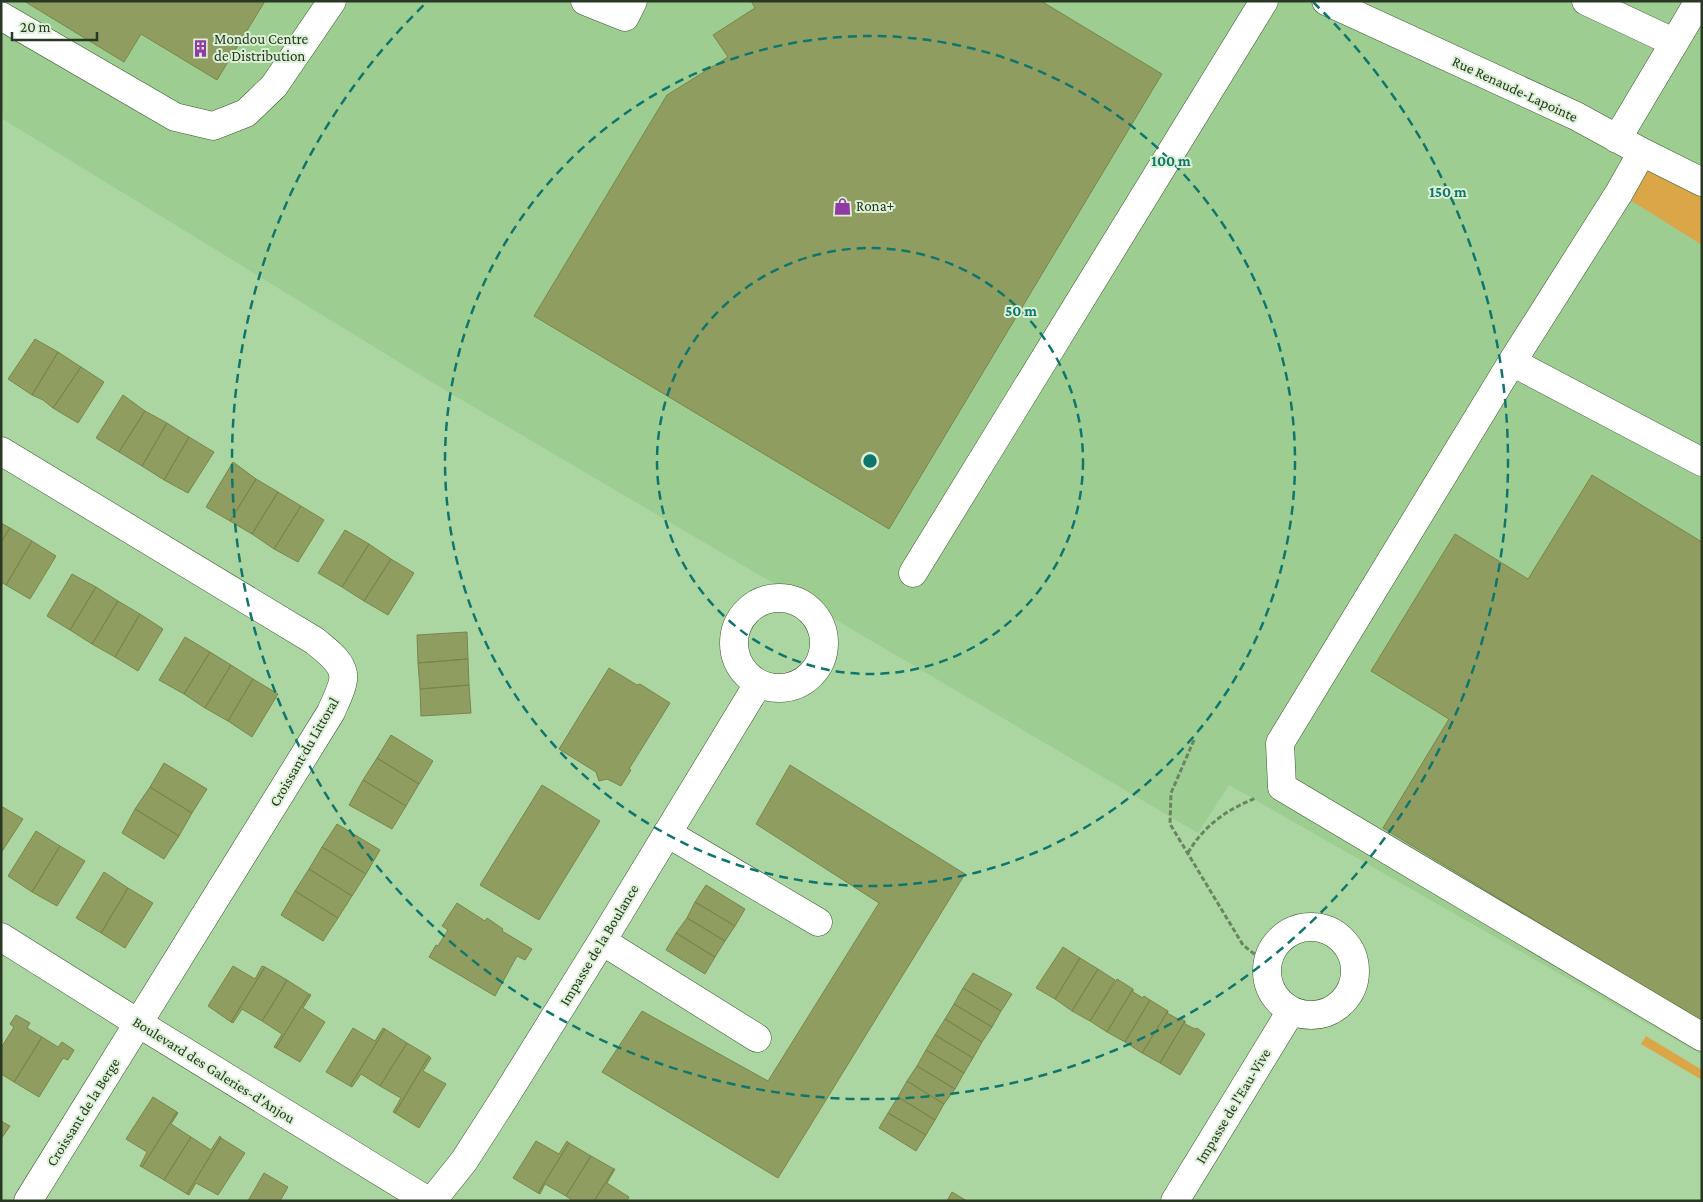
<svg xmlns="http://www.w3.org/2000/svg" width="1703" height="1202" font-family="'Crimson Pro',serif">
  <style>
    .built { fill: #9ecd92 }
    .green { fill: #dba647 }
    .building { fill: #8f9d60; stroke: #79864a }
    .lines { fill: none; stroke-linecap: round; stroke-linejoin: round }
    .minor-casing { stroke: #355a2a; stroke-width: 29 }
    .path { stroke: #698561; stroke-width: 3; stroke-dasharray: 5 2.5; stroke-linecap: butt }
    .minor { stroke: #fff; stroke-width: 28 }
    .ring { fill: none; stroke: #0f766e; stroke-width: 2.5; stroke-dasharray: 9 6 }
    .labels { text-anchor: middle; stroke-width: 4; stroke-linejoin: round; paint-order: stroke }
    .poi-label { font-size: 15px; fill: #283823; stroke: #dbf0d5; text-anchor: start }
    .street-label { font-size: 15px; fill: #283823; stroke: #dbf0d5 }
    .centre { fill: #0f766e; stroke: #dbf0d5; stroke-width: 2.5 }
    .ring-label { font-size: 15px; text-anchor: middle; font-weight: bold; fill: #0f766e; stroke: #dbf0d5; stroke-width: 4; stroke-linejoin: round; paint-order: stroke }
  </style>
  <rect width="100%" height="100%" fill="#acd6a1"/>
  <path class="built" d="M1 1H1702V1055L1229 785 1198 833 433 383 1 118Z"/>
  <path class="green" d="M1642 152 1702 184V245L1619 193Z
    M1646 1036 1702 1070V1080L1641 1044Z"/>
  <path class="building" d="M24 1H265L217 80 141 34 124 62Z
    M751 1H1041L1162 74 889 529 534 316 667 95 728 57 713 35 755 8Z
    M35 339 58 352 32 395 8 379Z
    M58 352 81 367 53 408 43 400 32 395Z
    M81 367 104 382 78 423 53 408Z
    M123 395 145 411 119 452 96 438Z
    M145 411 167 423 142 466 119 452Z
    M167 423 189 437 164 480 142 466Z
    M189 437 214 452 188 493 164 480Z
    M233 462 256 479 230 521 206 507Z
    M1592 475 1702 542V1022L1383 828 1449 719 1371 671 1455 534 1528 579Z
    M256 479 278 492 252 534 230 521Z
    M278 492 301 506 274 549 252 534Z
    M301 506 324 520 298 562 274 549Z
    M1 523 10 528 1 542Z
    M10 528 32 541 6 585 1 582V542Z
    M345 530 369 544 342 587 318 573Z
    M32 541 56 556 30 599 6 585Z
    M369 544 391 559 364 601 342 587Z
    M391 559 414 573 388 615 364 601Z
    M72 574 96 587 70 630 47 616Z
    M96 587 118 601 92 644 70 630Z
    M118 601 140 614 115 657 92 644Z
    M140 614 163 629 138 671 115 657Z
    M467 632 468 659 418 663 417 635Z
    M185 637 210 652 184 694 159 680Z
    M210 652 231 665 205 708 184 694Z
    M468 659 469 685 420 689 418 663Z
    M231 665 253 679 228 721 205 708Z
    M609 668 637 685 640 684 670 703 629 769 631 770 621 786 607 779 599 781 596 772 559 749Z
    M253 679 278 694 252 737 228 721Z
    M469 685 471 713 421 716 420 689Z
    M391 735 433 761 419 784 377 758Z
    M377 758 419 784 406 806 363 780Z
    M164 763 207 789 192 813 150 787Z
    M790 765 965 874 778 1178 602 1072 642 1011 768 1081 879 903 756 824Z
    M363 780 406 806 392 829 349 805Z
    M542 785 600 821 539 920 480 885Z
    M150 787 192 813 179 836 135 809Z
    M1 806 23 819 1 853Z
    M135 809 179 836 164 859 122 833Z
    M337 824 380 850 366 874 322 847Z
    M36 831 60 846 32 892 8 876Z
    M60 846 85 861 57 906 32 892Z
    M322 847 366 874 352 896 309 869Z
    M309 869 352 896 338 918 295 891Z
    M104 872 128 888 101 933 76 918Z
    M706 885 745 909 735 926 695 902Z
    M128 888 153 903 125 948 101 933Z
    M295 891 338 918 323 941 281 915Z
    M695 902 735 926 725 941 687 918Z
    M457 903 485 921 487 918 503 929 502 931 532 949 525 960 517 956 495 996 429 957 436 945 438 946 448 930 442 926Z
    M687 918 725 941 715 957 676 933Z
    M676 933 715 957 705 974 666 950Z
    M1063 947 1080 958 1055 999 1036 988Z
    M1080 958 1098 969 1072 1011 1055 999Z
    M233 966 255 979 262 966 265 967 231 1022 208 1006Z
    M265 967 287 980 281 991 262 1021 242 1009 233 1023 231 1022Z
    M1098 969 1115 980 1090 1021 1072 1011Z
    M973 973 1012 994 1001 1011 963 988Z
    M1117 979 1133 989 1107 1032 1090 1021Z
    M287 980 309 994 276 1048 274 1047 282 1034 262 1021Z
    M963 988 1001 1011 992 1027 954 1004Z
    M1133 989V992L1143 998 1144 996 1150 1000 1125 1042 1107 1032Z
    M309 994 311 995 303 1008 325 1022 300 1062 276 1048Z
    M1150 1000 1168 1011 1142 1053 1125 1042Z
    M954 1004 992 1027 982 1042 945 1019Z
    M1168 1011 1167 1013 1178 1019 1179 1018 1185 1021 1160 1063 1142 1053Z
    M16 1015 30 1023 27 1028 42 1037 14 1082 1 1074V1048L14 1027 10 1024Z
    M945 1019 982 1042 973 1058 935 1035Z
    M1185 1021V1024L1195 1029 1197 1028 1205 1034 1180 1075 1160 1063Z
    M353 1028 375 1041 383 1028 385 1029 350 1086 326 1072Z
    M385 1029 407 1043 380 1086 361 1074 352 1087 350 1086Z
    M935 1035 973 1058 964 1073 926 1050Z
    M42 1037 58 1047 62 1042 74 1050 68 1060 63 1058 39 1097 14 1082Z
    M407 1043 429 1056 395 1113 393 1112 401 1098 380 1086Z
    M926 1050 964 1073 955 1089 917 1066Z
    M429 1056 431 1058 423 1071 446 1084 419 1128 395 1113Z
    M917 1066 955 1089 944 1104 907 1081Z
    M907 1081 944 1104 935 1120 898 1097Z
    M153 1097 177 1112 142 1167 140 1166 147 1152 126 1139Z
    M898 1097 935 1120 926 1135 888 1113Z
    M177 1112 178 1113 171 1124 191 1137 164 1180 142 1167Z
    M888 1113 926 1135 916 1151 879 1128Z
    M1 1121 10 1126 1 1139Z
    M220 1136 221 1138 187 1194 164 1180 191 1137 211 1150Z
    M221 1138 245 1153 218 1195 196 1183 189 1195 187 1194Z
    M536 1141 559 1154 567 1141 569 1143 538 1193 513 1178Z
    M569 1143 591 1156 566 1196 545 1184 540 1194 538 1193Z
    M591 1156 614 1169 594 1201H573L566 1196Z
    M614 1169H615L607 1183 629 1197 627 1201H594Z
    M264 1173 288 1187 280 1201H248Z
    M952 1192 967 1201H947Z"/>
  <g class="lines">
    <defs>
      <path id="minor" d="M585 1 625 17 633 1
        M1326 1 1576 116 1642 152 1702 182
        M1586 1 1673 42
        M1 16 175 117 213 126 246 113 274 86 332 1
        M1617 139 1699 1
        M1642 152 1619 193 1512 362 1280 743 1282 787 1702 1037
        M1512 362 1702 462
        M1 451 315 641C324 649 341 660 343 674 345 684 335 702 331 712L28 1201
        M913 573 1264 1
        M734 643a45 45 0 1 1 90 0a45 45 0 1 1-90 0Z
        M667 833 818 922
        M1267 971a44 44 0 1 1 88 0a44 44 0 1 1-88 0Z
        M1 937 138 1023 428 1201
        M602 941 757 1038
        M432 1201 464 1161 505 1097 602 941 758 684
        M1175 1201 1291 1011"/>
    </defs>
    <use href="#minor" class="minor-casing"/>
    <path class="path" d="M1194 740 1171 793 1170 824 1243 945 1267 964
      M1188 853C1204 825 1228 809 1256 798"/>
    <use href="#minor" class="minor"/>
  </g>
  <g class="ring">
    <circle cx="870" cy="461" r="213"/>
    <circle cx="870" cy="461" r="425"/>
    <path d="M1313 2A638 638 0 1 1 427 2"/>
  </g>
  <defs>
    <symbol id="building-bare" viewBox="-9 -9 18 18"><path d="M-4-6H4V6H1V3H-1V6H-4ZM-2.5-4.3h1.7v1.8h-1.7ZM.8-4.3h1.7v1.8H.8ZM-2.5-1h1.7V.8h-1.7ZM.8-1h1.7V.8H.8Z" fill="#913aa7" stroke="#dbf0d5" stroke-width="2.5" paint-order="stroke"/></symbol>
    <symbol id="shop-bare" viewBox="-9 -9 18 18"><path d="M-5-2.5h2.3a2.7 3.5 0 0 1 5.4 0H5L5.5 6h-11ZM-1.5-2.5h3a1.5 2.3 0 0 0-3 0Z" fill="#913aa7" stroke="#dbf0d5" stroke-width="2.5" paint-order="stroke"/></symbol>
  </defs>
  <g fill-rule="evenodd">
    <use href="#building-bare" x="188" y="36" width="25" height="25"/>
    <use href="#shop-bare" x="830" y="194" width="25" height="25"/>
  </g>
  <g class="labels">
    <g class="poi-label">
      <text x="214" y="44">Mondou Centre<tspan x="214" dy="17">de Distribution</tspan></text>
      <text x="856" y="211">Rona+</text>
    </g>
    <g class="street-label">
      <text transform="translate(1515 89) rotate(25)" y="5">Rue Renaude-Lapointe</text>
      <text transform="translate(304 752) rotate(-60)" y="5">Croissant du Littoral</text>
      <text transform="translate(599 945) rotate(-59)" y="5">Impasse de la Boulance</text>
      <text transform="translate(214 1070) rotate(32)" y="5">Boulevard des Galeries-d'Anjou</text>
      <text transform="translate(1233 1106) rotate(-59)" y="5">Impasse de l'Eau-Vive</text>
      <text transform="translate(83 1112) rotate(-58)" y="5">Croissant de la Berge</text>
    </g>
  </g>
  <circle cx="870" cy="461" r="8" class="centre"/>
  <g class="ring-label">
    <text x="1171" y="166">100 m</text>
    <text x="1448" y="197">150 m</text>
    <text x="1021" y="316">50 m</text>
  </g>
  <rect width="1703" height="1202" fill="none" stroke="#283823" stroke-width="5"/>
  <path d="M12 32v8h85v-8" fill="none" stroke="#283823" stroke-width="2.5"/>
  <text x="20" y="32" font-size="15" fill="#283823" stroke="#dbf0d5" stroke-width="4" paint-order="stroke">20 m</text>
</svg>
